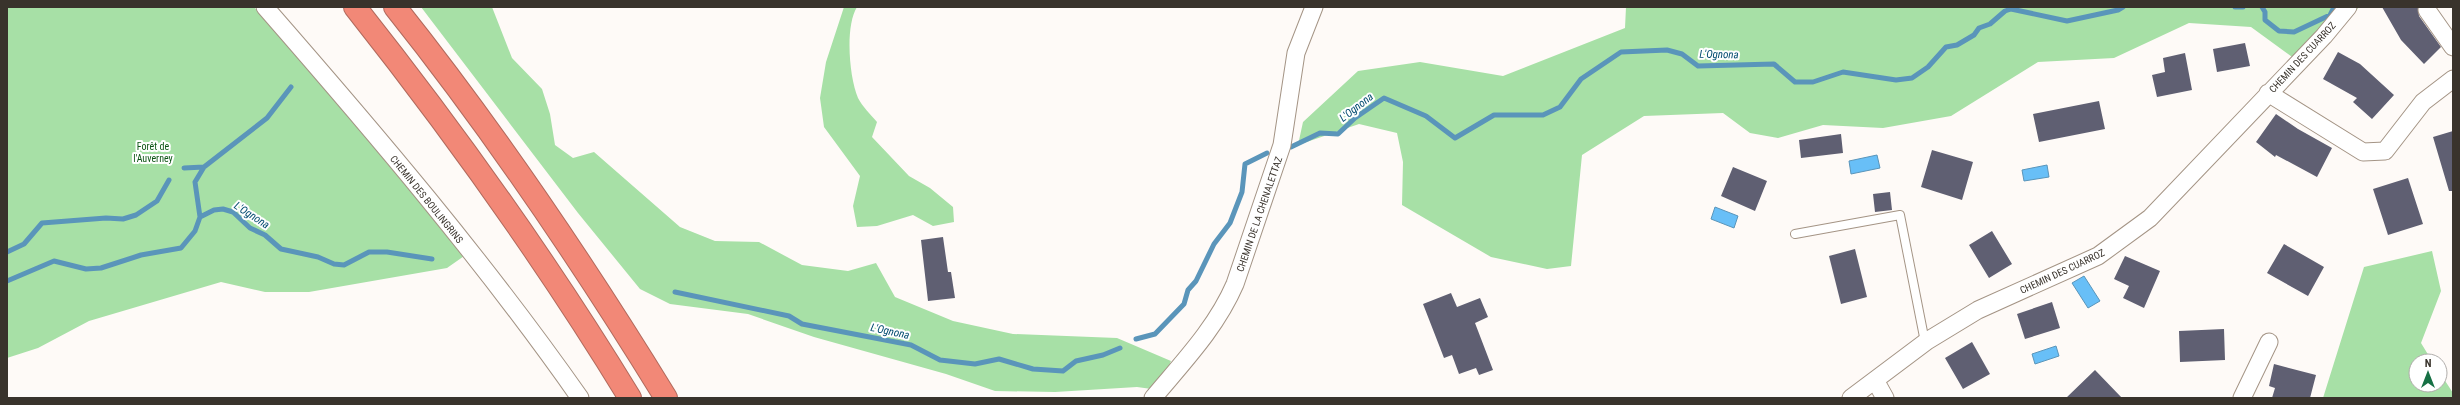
<svg xmlns="http://www.w3.org/2000/svg" width="2460" height="405" font-family="'Roboto Condensed',sans-serif">
  <style>
    .green { fill: #a7e0a6 }
    .water { fill: #68bff7; stroke: #5a95ba }
    .lines { fill: none; stroke-linecap: round; stroke-linejoin: round }
    .stream { stroke: #5a95ba; stroke-width: 5 }
    .building { fill: #5f5f72 }
    .lane-casing { stroke: #a49485; stroke-width: 10 }
    .street-casing { stroke: #a49485; stroke-width: 19 }
    .highway-casing { stroke: #b16a5d; stroke-width: 24 }
    .lane { stroke: #fff; stroke-width: 8 }
    .street { stroke: #fff; stroke-width: 17 }
    .highway { stroke: #f28877; stroke-width: 22 }
    .labels { text-anchor: middle; stroke-width: 4; stroke-linejoin: round; paint-order: stroke }
    .street-label { font-size: 10px; fill: #39332c; stroke: #fff }
    .park-label { font-size: 10px; fill: #0c5414; stroke: #fff }
    .water-label { font-size: 11px; font-style: italic; fill: #004a6f; stroke: #fff }
  </style>
  <rect width="100%" height="100%" fill="#fefaf7"/>
  <path class="green" d="M7 7H254L467 254 447 268 309 292H265L221 282 89 321 38 348 7 358Z
    M421 7H492L512 58 542 89 550 114 555 145 573 158 594 152 680 227 715 241 759 242 802 265 848 271 876 263 895 297 953 321 1013 334 1117 338 1171 361 1159 390 1137 387 1055 392 995 391 946 374 814 337 748 314 670 304 640 289 578 213Z
    M844 7H857C845 26 849 77 858 98 862 106 871 115 877 122L872 137 909 176 930 188 953 207 954 222 933 226 913 215 877 226 857 227 853 206 860 176 824 127 820 98 826 62Z
    M1626 7H2359L2306 67 2251 27 2189 23 2114 58 2038 62 1951 116 1883 128 1823 125 1778 138 1750 133 1723 113 1644 116 1582 155 1571 266 1547 269 1491 257 1402 205 1403 162 1397 133 1359 124 1298 145 1303 122 1358 71 1420 62 1503 76 1625 28Z
    M2432 251 2441 291 2421 343 2432 361H2416V385H2440V373L2453 393V398H2323L2364 267Z"/>
  <path class="water" d="M1877 155 1880 168 1851 174 1849 161Z
    M2047 165 2049 177 2024 181 2022 170Z
    M1715 207 1738 216 1734 228 1711 219Z
    M2084 276 2100 301 2088 308 2072 283Z
    M2056 346 2059 356 2035 364 2032 354Z"/>
  <g class="lines">
    <path class="stream" d="M2235 7H2243
      M2262 7 2265 12V20L2279 31 2294 32 2330 15 2334 7
      M1291 147 1320 133 1338 134 1355 118 1384 98 1426 116 1455 138 1494 115H1543L1560 107 1581 79 1621 52 1667 50 1682 54 1698 66 1774 64 1795 82H1813L1843 72 1896 80 1912 78 1928 67 1946 47 1957 45 1974 35 1979 28 1990 24 2005 11 2011 9 2067 21 2118 10 2123 7
      M184 168 204 167
      M200 217 195 182 204 167 267 118 291 87
      M7 252 24 244 42 223 106 218 123 219 136 215 157 201 169 180
      M7 281 54 261 86 269 101 268 141 255 181 248 195 231 200 217 214 210 223 209 233 212 250 228 265 235 281 249 318 257 334 264 344 265 369 252H387L432 259
      M675 292 789 316 802 324 911 345 940 360 975 364 999 359 1033 369 1063 371 1076 361 1103 355 1120 348
      M1136 339 1155 334 1184 304 1188 290 1196 281 1214 244 1230 223 1242 192 1245 164 1267 153"/>
  </g>
  <path class="building" d="M2382 7H2418L2419 16 2441 47 2424 64 2401 40Z
    M2245 43 2250 66 2217 72 2213 49Z
    M2338 52 2360 64 2394 95 2372 119 2353 102 2357 98 2323 79Z
    M2185 53 2192 90 2157 97 2152 75 2165 72 2163 58Z
    M2099 101 2105 129 2039 142 2033 114Z
    M2276 114 2298 129 2332 148 2317 177 2276 155 2275 157 2256 142Z
    M2453 131V191H2449L2433 137Z
    M1841 134 1843 153 1801 158 1799 140Z
    M1932 150 1973 162 1962 200 1921 187Z
    M1733 167 1767 181 1755 211 1721 196Z
    M2408 178 2423 224 2388 235 2373 189Z
    M1890 192 1892 210 1875 212 1873 194Z
    M1992 231 2012 264 1989 278 1969 245Z
    M943 237 948 272H951L955 298 928 301 921 240Z
    M2284 244 2324 267 2308 296 2267 273Z
    M1855 249 1867 297 1841 304 1829 256Z
    M2125 256 2160 271 2144 308 2123 298 2129 286 2114 279Z
    M1451 293 1457 307 1480 298 1488 317 1475 323 1493 370 1479 375 1476 368 1459 374 1452 355 1444 358 1423 304Z
    M2052 302 2060 328 2025 339 2017 314Z
    M2224 329 2225 360 2180 362 2179 331Z
    M1972 342 1990 374 1963 389 1945 358Z
    M2274 364 2316 375 2310 398H2272L2275 388 2269 386Z
    M2095 370 2122 398H2066Z"/>
  <g class="lines">
    <defs>
      <path id="lane" d="M1795 234 1900 215 1925 342"/>
      <path id="street" d="M265 7C375 133 484 261 580 398
        M2427 10 2453 47
        M2268 93 2363 152 2385 151 2423 102 2453 79
        M1875 380 1885 398
        M1153 398C1183 362 1216 328 1235 284L1282 145 1296 53 1314 7
        M1851 398 1927 341 1978 310 2098 256 2150 218 2324 36 2348 7
        M2242 398 2269 342"/>
      <path id="highway" d="M355 7C454 132 547 262 630 398
        M395 7C494 131 583 263 666 398"/>
    </defs>
    <use href="#lane" class="lane-casing"/>
    <use href="#street" class="street-casing"/>
    <use href="#highway" class="highway-casing"/>
    <use href="#lane" class="lane"/>
    <use href="#street" class="street"/>
    <use href="#highway" class="highway"/>
  </g>
  <g class="labels">
    <g class="street-label">
      <text transform="translate(2302 57) rotate(-47)" y="4">CHEMIN DES CUARROZ</text>
      <text transform="translate(427 199) rotate(51)" y="4">CHEMIN DES BOULINGRINS</text>
      <text transform="translate(1259 214) rotate(-71)" y="4">CHEMIN DE LA CHENALETTAZ</text>
      <text transform="translate(2062 271) rotate(-25)" y="4">CHEMIN DES CUARROZ</text>
    </g>
    <g class="park-label">
      <text x="153" y="150">Forêt de<tspan x="153" dy="12">l'Auverney</tspan></text>
    </g>
    <g class="water-label">
      <text transform="translate(1719 54) rotate(1)" y="4">L'Ognona</text>
      <text transform="translate(1356 107) rotate(-38)" y="4">L'Ognona</text>
      <text transform="translate(252 215) rotate(33)" y="4">L'Ognona</text>
      <text transform="translate(890 331) rotate(12)" y="4">L'Ognona</text>
    </g>
  </g>
  <rect width="2460" height="405" fill="none" stroke="#39332c" stroke-width="16"/>
  <g transform="translate(2428 373)"><circle r="19" fill="#ffffff" stroke="#b0adab"/>
  <path d="M0-3L7 15L0 10L-7 15Z" fill="#167044"/>
  <text y="-6" font-size="11" font-weight="bold" text-anchor="middle" fill="#39332c">N</text>
  </g>
</svg>
